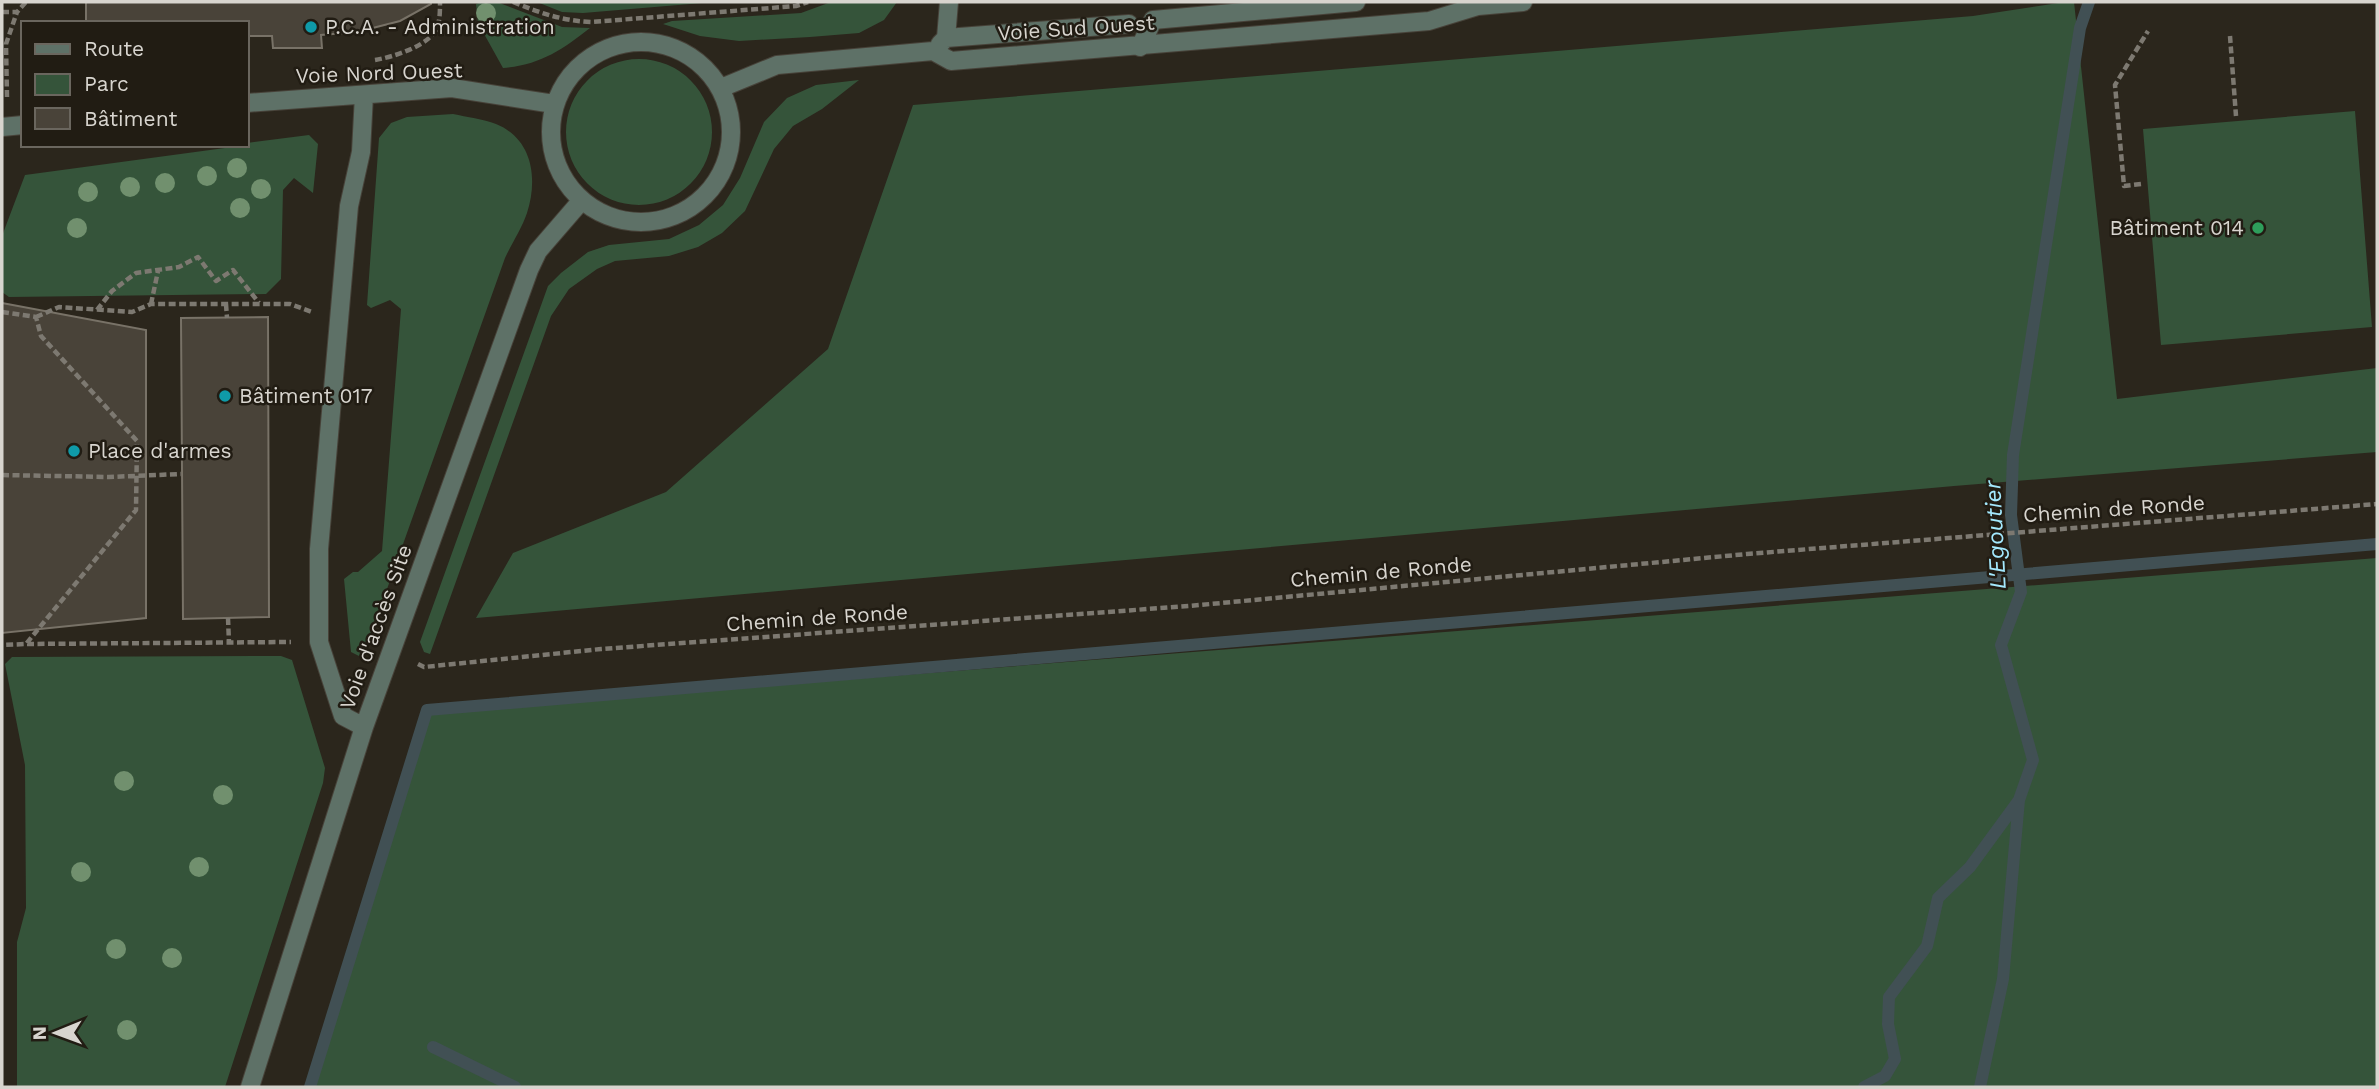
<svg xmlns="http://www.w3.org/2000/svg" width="2379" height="1089" font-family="'Work Sans',sans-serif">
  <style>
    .green { fill: #35543a }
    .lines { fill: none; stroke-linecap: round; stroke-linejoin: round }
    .stream { stroke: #415054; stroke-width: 12 }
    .building { fill: #494339; stroke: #787267; stroke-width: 2 }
    .minor-casing { stroke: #474239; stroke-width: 20 }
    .path { stroke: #7d7971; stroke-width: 4.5; stroke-dasharray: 7 3.5; stroke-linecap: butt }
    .minor { stroke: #5e7167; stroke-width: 18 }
    .tree { fill: #71906e }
    .culture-dot { fill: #0f9aa8; stroke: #211c13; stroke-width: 2.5 }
    .leisure-dot { fill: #2e9e5b; stroke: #211c13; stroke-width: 2.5 }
    .labels { text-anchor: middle; stroke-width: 5; stroke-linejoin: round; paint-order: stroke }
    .poi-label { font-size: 21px; fill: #d8d5cf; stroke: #211c13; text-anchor: start }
    .street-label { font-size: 21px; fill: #d8d5cf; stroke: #211c13 }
    .water-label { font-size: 23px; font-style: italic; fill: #a4e9fe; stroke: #211c13 }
  </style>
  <rect width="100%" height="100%" fill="#2b261c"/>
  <path class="green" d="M482 2H497L562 27 590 28C562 50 540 65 503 68L478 23 476 4Z
    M537 2H714L583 13 562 12Z
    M831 2H897L884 20 859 33 810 37 739 41 700 36 663 24 672 21 801 13Z
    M2065 2H2074L2117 399 2377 368V452L1954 486 476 618 513 553 666 492 828 349 913 105 1973 16Z
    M566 132a73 73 0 1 1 146 0a73 73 0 1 1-146 0Z
    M859 80 822 109 793 126 774 149 745 211 722 233 698 247 669 256 615 261 597 269 569 289 551 316 430 654 424 652 420 642 548 286 561 273 588 252 609 245 669 239 699 225 723 205 740 178 764 122 787 98 816 85Z
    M2355 111 2372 327 2161 345 2143 129Z
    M453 114C467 117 483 119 496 124 533 139 538 179 527 213 522 228 512 243 505 258L366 648 359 656 351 652 344 579 353 572H358L382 551 401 309 390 300 371 308 367 305 379 138 391 123 407 117Z
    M309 135 318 144 313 193 294 178 283 190 281 279 266 294 9 297 2 292V236L25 175 247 145V143Z
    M2377 558V1087H308L425 713Z
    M281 656 292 660 325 768 323 783 225 1087H17V942L26 908 25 765 5 664 12 657Z"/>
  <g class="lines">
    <path class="stream" d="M433 1047 515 1087
      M310 1087 427 710 2377 544
      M1864 1087 1885 1076 1895 1059 1888 1024 1889 997 1927 946 1938 898 1970 867 2019 800 2033 760 2001 645 2021 592 2011 515 2013 455 2080 28 2089 2
      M1980 1087 2003 979 2019 800"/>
  </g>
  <path class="building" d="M86 2H431V4L400 21 357 32 321 35 322 48H273L272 36H247V23H86Z
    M2 303 146 330V618L2 633Z
    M268 317 269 617 183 619 181 318Z"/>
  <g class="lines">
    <defs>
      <path id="minor" d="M946 38 1129 24
        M551 132a90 90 0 1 1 180 0a90 90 0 1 1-180 0Z
        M940 44 946 38 949 2
        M1140 47 1153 20 1356 2
        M721 88 777 65 933 51 951 61 1429 21 1478 6 1523 2
        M364 95 361 152 349 206 319 549V642L343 716 364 727
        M247 103 452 88 554 104
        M2 127 23 125
        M250 1087 364 727 529 270 538 251 582 200"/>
    </defs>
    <use href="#minor" class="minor-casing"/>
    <path class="path" d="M513 2C540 13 563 21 592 22L796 6 808 2
      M2 12H17L26 2
      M2230 36 2236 116
      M375 60C393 57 433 45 438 25 440 18 440 9 440 2
      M7 97 6 44 17 12
      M2141 184 2124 186 2115 85 2148 31
      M151 304 158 271
      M226 304 227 318
      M97 310 112 291 136 273 179 267 198 257 216 281 233 270 259 303
      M2 312 36 317 41 336 137 441 136 510 26 644 2 645
      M36 317 59 307 132 312 151 304H290L312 312
      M2 475 109 477 181 474
      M228 618 229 643
      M27 644 291 642
      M418 664 424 667 601 649 1189 606 1747 554 2377 504"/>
    <use href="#minor" class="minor"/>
  </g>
  <g class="tree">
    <circle cx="486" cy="13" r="10"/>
    <circle cx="237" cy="168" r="10"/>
    <circle cx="207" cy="176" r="10"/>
    <circle cx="165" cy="183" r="10"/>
    <circle cx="130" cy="187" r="10"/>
    <circle cx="261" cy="189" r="10"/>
    <circle cx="88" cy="192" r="10"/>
    <circle cx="240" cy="208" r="10"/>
    <circle cx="77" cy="228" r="10"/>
    <circle cx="124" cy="781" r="10"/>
    <circle cx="223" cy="795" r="10"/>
    <circle cx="199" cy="867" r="10"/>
    <circle cx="81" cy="872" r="10"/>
    <circle cx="116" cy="949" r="10"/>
    <circle cx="172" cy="958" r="10"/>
    <circle cx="127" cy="1030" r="10"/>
  </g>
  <g class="culture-dot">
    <circle cx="311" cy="27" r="7"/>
    <circle cx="225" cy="396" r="7"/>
    <circle cx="74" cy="451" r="7"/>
  </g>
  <circle class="leisure-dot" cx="2258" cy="228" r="7"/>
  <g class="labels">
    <g class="poi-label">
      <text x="325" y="34">P.C.A. - Administration</text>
      <text x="2244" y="235" text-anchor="end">Bâtiment 014</text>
      <text x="239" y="403">Bâtiment 017</text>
      <text x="88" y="458">Place d'armes</text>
    </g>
    <g class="street-label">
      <text transform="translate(1076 28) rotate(-4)" y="7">Voie Sud Ouest</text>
      <text transform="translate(379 73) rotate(-2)" y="7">Voie Nord Ouest</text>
      <text transform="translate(2114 509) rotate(-4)" y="7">Chemin de Ronde</text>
      <text transform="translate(1381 572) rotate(-5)" y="7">Chemin de Ronde</text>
      <text transform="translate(817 618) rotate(-4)" y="7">Chemin de Ronde</text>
      <text transform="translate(376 627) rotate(-70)" y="7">Voie d'accès Site</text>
    </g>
    <g class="water-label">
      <text transform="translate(1995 535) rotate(-93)" y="8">L'Egoutier</text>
    </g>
  </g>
  <rect width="2379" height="1089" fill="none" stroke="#d8d5cf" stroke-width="7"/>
  <rect x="21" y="21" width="228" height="126" fill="#211c13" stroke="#6a665e" stroke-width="2"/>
  <rect x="35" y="44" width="35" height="10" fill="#5e7167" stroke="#6a665e" stroke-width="2"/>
  <text x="84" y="56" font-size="21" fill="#d8d5cf">Route</text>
  <rect x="35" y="74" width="35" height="21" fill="#35543a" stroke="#6a665e" stroke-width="2"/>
  <text x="84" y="91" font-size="21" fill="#d8d5cf">Parc</text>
  <rect x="35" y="108" width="35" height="21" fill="#494339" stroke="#6a665e" stroke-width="2"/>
  <text x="84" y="126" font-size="21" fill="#d8d5cf">Bâtiment</text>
  <g transform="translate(56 1033) rotate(269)" stroke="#211c13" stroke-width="5" paint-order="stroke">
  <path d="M0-5L12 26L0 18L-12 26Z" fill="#d8d5cf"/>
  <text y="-10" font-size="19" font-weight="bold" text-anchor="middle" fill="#d8d5cf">N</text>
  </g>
</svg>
